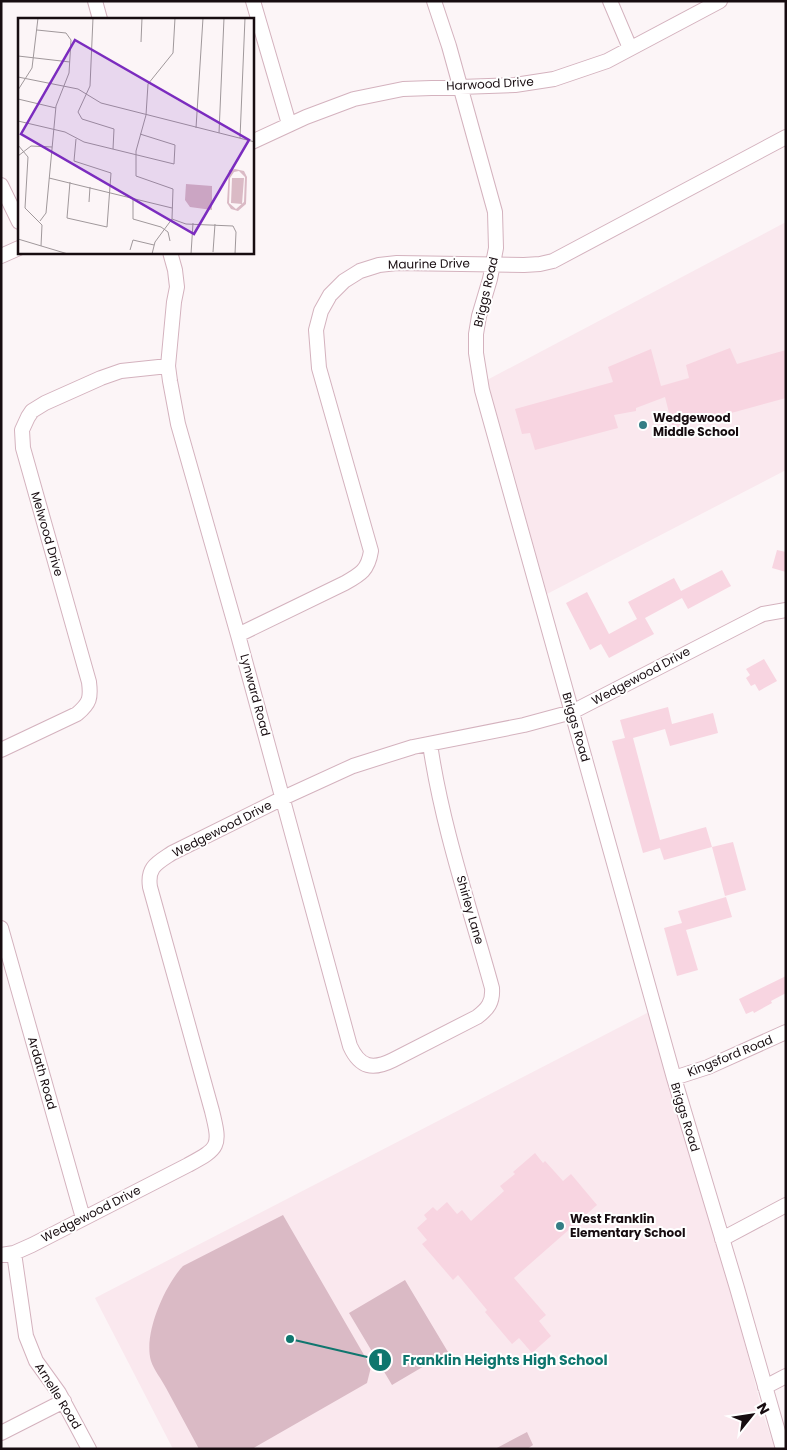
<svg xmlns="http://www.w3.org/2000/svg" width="787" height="1450" font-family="Poppins,sans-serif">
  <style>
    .built { fill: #fae8ee }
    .green { fill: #dabac5 }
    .building { fill: #f8d5e1 }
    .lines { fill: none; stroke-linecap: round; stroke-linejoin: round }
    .minor-casing { stroke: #d4b2be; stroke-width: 16 }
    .minor { stroke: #fff; stroke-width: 14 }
    .poi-dot { fill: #357d85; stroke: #fff; stroke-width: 2 }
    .labels { text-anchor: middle; stroke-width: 4; stroke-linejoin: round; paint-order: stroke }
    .street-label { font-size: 12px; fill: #170c10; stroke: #fff }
    .poi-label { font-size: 12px; font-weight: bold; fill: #170c10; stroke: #fff; text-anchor: start }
    .inset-road { fill: none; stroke: #a0989b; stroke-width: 1 }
    .view { fill: #7b2cbf; fill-opacity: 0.15; stroke: #7b2cbf; stroke-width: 2.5 }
    .inset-edge { fill: none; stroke: #170c10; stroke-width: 2.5 }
    .leader { fill: none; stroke: #0f766e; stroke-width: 2 }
    .callout-dot { fill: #0f766e; stroke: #fff; stroke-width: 2 }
    .mark-label { font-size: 15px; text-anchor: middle; font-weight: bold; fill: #fff }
    .callout-label { font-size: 14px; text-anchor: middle; font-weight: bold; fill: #0f766e; stroke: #fff; stroke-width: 4; stroke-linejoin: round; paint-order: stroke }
  </style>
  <rect width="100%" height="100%" fill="#fcf5f7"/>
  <path class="built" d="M786 222V470L547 594 487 380Z
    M649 1012 738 1317 763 1414 775 1449H173L95 1298Z"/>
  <path class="green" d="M283 1215 371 1367 367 1383 252 1449H199C188 1429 177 1408 166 1388 162 1380 154 1370 151 1361 143 1334 165 1285 183 1266Z
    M405 1280 448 1352 392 1385 349 1313Z
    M527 1432 533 1445 527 1449H495Z"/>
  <path class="building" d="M730 348 737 364 786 350V398L673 429 665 397 636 408V411L614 415 618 428 535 450 530 433 522 434 515 409 613 382 608 367 651 349 661 386 689 378 686 365Z
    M777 550 786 552V572L772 568Z
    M722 570 731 586 688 609 682 598 645 618 654 634 609 658 601 644 590 650 566 603 587 592 609 634 637 619 628 602 674 578 681 591Z
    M764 659 777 681 759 691 755 684 751 686 746 678 750 675 746 669Z
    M668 707 672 724 713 713 718 733 670 746 665 729 633 738 660 840 706 827 712 847 664 860 660 848 643 853 612 741 625 738 620 720Z
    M733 842 746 890 725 896 712 847Z
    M726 897 732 917 686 930 698 970 677 976 664 928 682 923 678 911Z
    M786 976V993L771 1001 772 1003 754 1013 753 1011 746 1014 739 999Z
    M535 1153 543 1163 545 1161 563 1181 571 1174 597 1205 514 1278 546 1315 539 1321 551 1336 532 1353 519 1338 512 1344 485 1312 487 1310 458 1275 453 1280 422 1244 427 1240 417 1228 427 1219 424 1215 433 1207 437 1211 447 1202 457 1214 462 1210 471 1221 504 1191 500 1186 515 1174 513 1172Z"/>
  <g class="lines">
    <defs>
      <path id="minor" d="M95 1 100 19
        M253 1 289 124
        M434 1 449 46 495 212 496 248 490 279 479 316 476 334V353L482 390 674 1078 737 1288 783 1449
        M610 1 630 48
        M252 142 306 117 354 99 403 89 515 85 554 79 607 61 720 1
        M1 185 19 222
        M170 252 175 270 177 287 174 302 168 366 170 381 178 424 238 635 350 1046C360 1068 373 1070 393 1060L477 1017C488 1009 493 1002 492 988 470 908 442 827 430 744
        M1 256 19 248
        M238 635 345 583C361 574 368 570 371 551L319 368 316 330 321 311 330 295 344 281 360 271 379 265 397 263 524 265 540 264 553 261 786 137
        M1 750 77 714C90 703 91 698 89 682L23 448 22 430 28 417 32 411 45 403 101 378 121 371 168 366
        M1 928 83 1218
        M674 1078 708 1067 786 1032
        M722 1239 786 1205
        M14 1253 26 1336 36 1361 59 1393 89 1449
        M1 1255 14 1253 32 1245 188 1165C219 1148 221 1147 212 1111L150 887C147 867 157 863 172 853L283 798 353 766 413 747 524 725 572 712 755 618 763 614 786 610
        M765 1387 786 1376
        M1 1433 64 1401"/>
    </defs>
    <use href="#minor" class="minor-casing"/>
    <use href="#minor" class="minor"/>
  </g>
  <g class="poi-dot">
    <circle cx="643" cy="425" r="5"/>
    <circle cx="560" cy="1226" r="5"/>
  </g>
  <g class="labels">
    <g class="street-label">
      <text transform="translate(490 84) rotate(-3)" y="4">Harwood Drive</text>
      <text transform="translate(429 264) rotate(-1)" y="4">Maurine Drive</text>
      <text transform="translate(486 292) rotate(-77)" y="4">Briggs Road</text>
      <text transform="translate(47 534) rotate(74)" y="4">Melwood Drive</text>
      <text transform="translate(641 676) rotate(-28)" y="4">Wedgewood Drive</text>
      <text transform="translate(255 695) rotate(75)" y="4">Lynward Road</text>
      <text transform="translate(576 727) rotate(74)" y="4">Briggs Road</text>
      <text transform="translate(222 829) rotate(-27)" y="4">Wedgewood Drive</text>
      <text transform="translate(470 910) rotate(74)" y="4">Shirley Lane</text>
      <text transform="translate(730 1056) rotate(-22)" y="4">Kingsford Road</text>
      <text transform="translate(42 1073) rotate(74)" y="4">Ardath Road</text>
      <text transform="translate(685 1117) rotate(73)" y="4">Briggs Road</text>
      <text transform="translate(91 1214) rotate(-27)" y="4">Wedgewood Drive</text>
      <text transform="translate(58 1396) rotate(58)" y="4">Arnelle Road</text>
    </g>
    <g class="poi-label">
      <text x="653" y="422">Wedgewood<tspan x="653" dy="14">Middle School</tspan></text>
      <text x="570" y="1223">West Franklin<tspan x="570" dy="14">Elementary School</tspan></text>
    </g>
  </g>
  <g transform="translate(18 18)">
    <rect width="236" height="236" fill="#fcf5f7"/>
    <path d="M217 151 226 153 229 159 228 186 220 193 213 191 209 185 211 152ZM221 153 227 159 226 184 218 191 211 185 212 160 216 154ZM214 160H226L224 186 213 185ZM168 166 194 168V192L172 189 167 182Z" fill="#dabac5" fill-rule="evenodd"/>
    <path class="inset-road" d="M75 0 72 68 60 94 64 101 96 111 95 131M19 12 48 15 53 22 51 55 38 88 28 195 22 203M123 24 124 0M0 38 52 44M0 59 60 71 83 85 237 124M0 72 14 50 20 0M0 81 38 90M0 103 47 114 66 124 156 146 157 127 122 116M178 110 185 0M201 115 206 0M222 120 227 0M0 127 10 139 7 190 24 207 23 228M0 138 13 128 34 129M31 160 154 190M52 164 49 200 89 209 93 155 56 143 58 121M115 180V201L143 209 150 214 152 223M71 184 72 169M154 201 168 206 215 208 218 214 217 236M0 221 50 236M112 232 115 222 136 227M195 234 197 206M134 236 137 224 154 201 155 171 118 158V133L128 97 130 66 155 35 157 0M173 236 175 205"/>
    <path class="view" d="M57 22 231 122 176 216 3 116Z"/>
    <rect width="236" height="236" class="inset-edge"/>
  </g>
  <path class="leader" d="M290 1339L380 1360"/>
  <g class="callout-dot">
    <circle cx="290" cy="1339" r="5"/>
    <circle cx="380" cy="1360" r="12"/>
  </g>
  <g class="mark-label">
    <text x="380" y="1365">1</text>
  </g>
  <g class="callout-label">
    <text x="505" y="1365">Franklin Heights High School</text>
  </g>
  <rect width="787" height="1450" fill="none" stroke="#170c10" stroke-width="5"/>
  <g transform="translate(752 1415) rotate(60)" stroke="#ffffff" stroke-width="4" paint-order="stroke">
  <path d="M0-4L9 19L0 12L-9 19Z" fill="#170c10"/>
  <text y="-8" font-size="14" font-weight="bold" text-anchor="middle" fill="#170c10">N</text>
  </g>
</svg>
